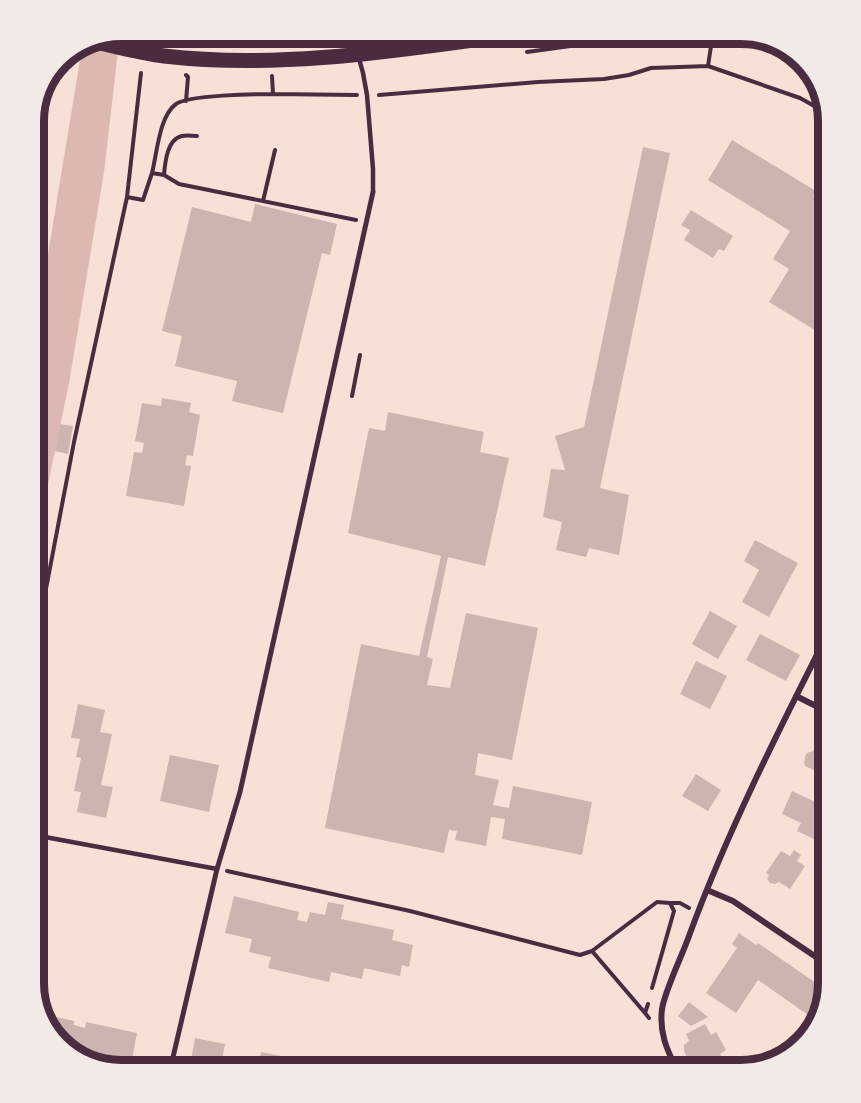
<svg xmlns="http://www.w3.org/2000/svg" width="861" height="1103" font-family="Spectral,serif">
  <style>
    .water { fill: #dcb8b0 }
    .building { fill: #ccb4b1 }
    .lines { fill: none; stroke-linecap: round; stroke-linejoin: round }
    .path { stroke: #4a2c40; stroke-width: 4 }
    .service { stroke: #4a2c40; stroke-width: 4.5 }
    .pedestrian { stroke: #4a2c40; stroke-width: 5 }
    .minor { stroke: #4a2c40; stroke-width: 6 }
    .primary { stroke: #4a2c40; stroke-width: 15 }
    .rim { fill: none; stroke: #4a2c40; stroke-width: 8 }
  </style>
  <rect width="100%" height="100%" fill="#f7e1d7"/>
  <path class="water" d="M120 34 104 172 69 383 33 557V345L82 48Z"/>
  <path class="building" d="M732 140 816 191 813 196 828 205V338L769 302 789 269 773 259 790 231 708 180Z
    M643 147 670 153 600 488 629 495 619 555 589 548 586 557 556 550 562 522 543 517 551 469 565 470 555 436 584 427Z
    M255 204 337 224 330 255 322 253 283 413 232 401 237 381 175 366 182 336 162 331 192 207 251 222Z
    M691 210 733 236 724 251 719 249 713 258 684 240 690 230 681 225Z
    M162 398 191 403 189 412 200 415 193 456 187 455 185 465 191 466 184 506 126 496 134 452 142 453 144 443 135 441 142 403 161 406Z
    M388 412 484 432 480 452 509 458 485 566 448 557 427 657 433 659 427 685 450 688 466 613 538 628 512 760 478 753 475 775 499 780 493 805 509 808 513 786 592 802 582 855 502 839 505 819 491 817 486 846 455 840 457 831 449 830 444 853 325 828 361 644 419 656 441 556 348 533 369 428 385 431Z
    M60 424 73 426 68 454 55 451Z
    M828 470V487L821 482Z
    M755 540 798 563 769 617 742 602 759 570 744 561Z
    M710 611 737 626 718 659 692 644Z
    M760 634 800 655 786 681 746 660Z
    M696 661 727 676 710 709 680 694Z
    M78 704 105 710 100 732 112 734 101 785 113 787 106 818 77 812 81 792 74 791 81 758 76 757 80 739 71 738Z
    M819 738 828 742V777L805 766 804 763 805 757 807 753 813 751Z
    M170 755 219 765 209 812 160 801Z
    M696 774 721 790 708 811 682 796Z
    M792 791 828 808V826L820 842 797 831 801 823 782 814Z
    M794 850 801 855 797 861 805 866 790 889 779 882 775 884 770 883 767 879 769 875 766 873 781 851 790 856Z
    M828 883V910L815 901Z
    M234 896 299 912 297 920 307 922 310 912 325 915 328 902 344 905 341 919 394 930 392 940 413 945 409 967 402 965 400 976 364 968 362 979 331 972 329 982 268 968 271 957 249 952 252 939 225 933Z
    M739 933 756 945 758 943 826 990 820 1011 817 1008 811 1017 758 980 736 1013 706 993 737 948 732 944Z
    M689 1002 708 1017 691 1026 678 1016Z
    M52 1016 74 1021V1025L85 1028 86 1022 137 1033 130 1070H115L77 1058 49 1032Z
    M808 1021 815 1027 799 1045 794 1041Z
    M705 1024 711 1035 716 1032 726 1050 720 1054 729 1070H694L684 1051V1045L689 1041 686 1034Z
    M195 1038 225 1044 220 1070H189Z
    M261 1052 322 1064 321 1070H257Z
    M745 1063 747 1068 732 1070Z"/>
  <g class="lines">
    <path class="path" d="M305 39 342 36
      M72 52 83 54
      M527 52 636 37 651 33
      M708 66 713 33
      M186 75 188 77 186 101
      M273 94 357 95
      M379 95 538 82 604 79 629 75 651 68 708 66 800 98 825 112
      M152 173 164 175C165 163 167 139 182 136 187 135 193 136 197 136
      M164 175 179 184 356 220
      M127 197 143 200C146 191 149 182 152 173 157 154 159 116 176 104 188 95 256 94 273 94L272 76
      M263 201 275 150
      M352 396 360 355
      M33 657 74 442 127 197 141 73
      M227 871 410 911 580 955 592 951 657 902 670 903 674 911 652 988
      M670 903H680L689 908
      M592 951 645 1013
      M648 1004 645 1013 649 1018
      M44 1019 46 1007"/>
    <path class="service" d="M352 33 363 73 367 95 373 169V192
      M33 837H45L217 869"/>
    <path class="pedestrian" d="M170 1070 217 869 240 792 373 192"/>
    <path class="minor" d="M796 696 828 712
      M707 890 733 901 828 965
      M677 1070C667 1050 659 1033 662 1009 665 990 682 956 689 936 727 832 778 732 828 633"/>
    <path class="primary" d="M96 42C118 47 141 53 164 56 285 70 405 49 524 33"/>
  </g>
  <path d="M0 0H861V1103H0ZM121 44H741A77 77 0 0 1 818 121V983A77 77 0 0 1 741 1060H121A77 77 0 0 1 44 983V121A77 77 0 0 1 121 44Z" fill="#f1eae7" fill-rule="evenodd"/>
  <path class="rim" d="M121 44H741A77 77 0 0 1 818 121V983A77 77 0 0 1 741 1060H121A77 77 0 0 1 44 983V121A77 77 0 0 1 121 44Z"/>
</svg>
